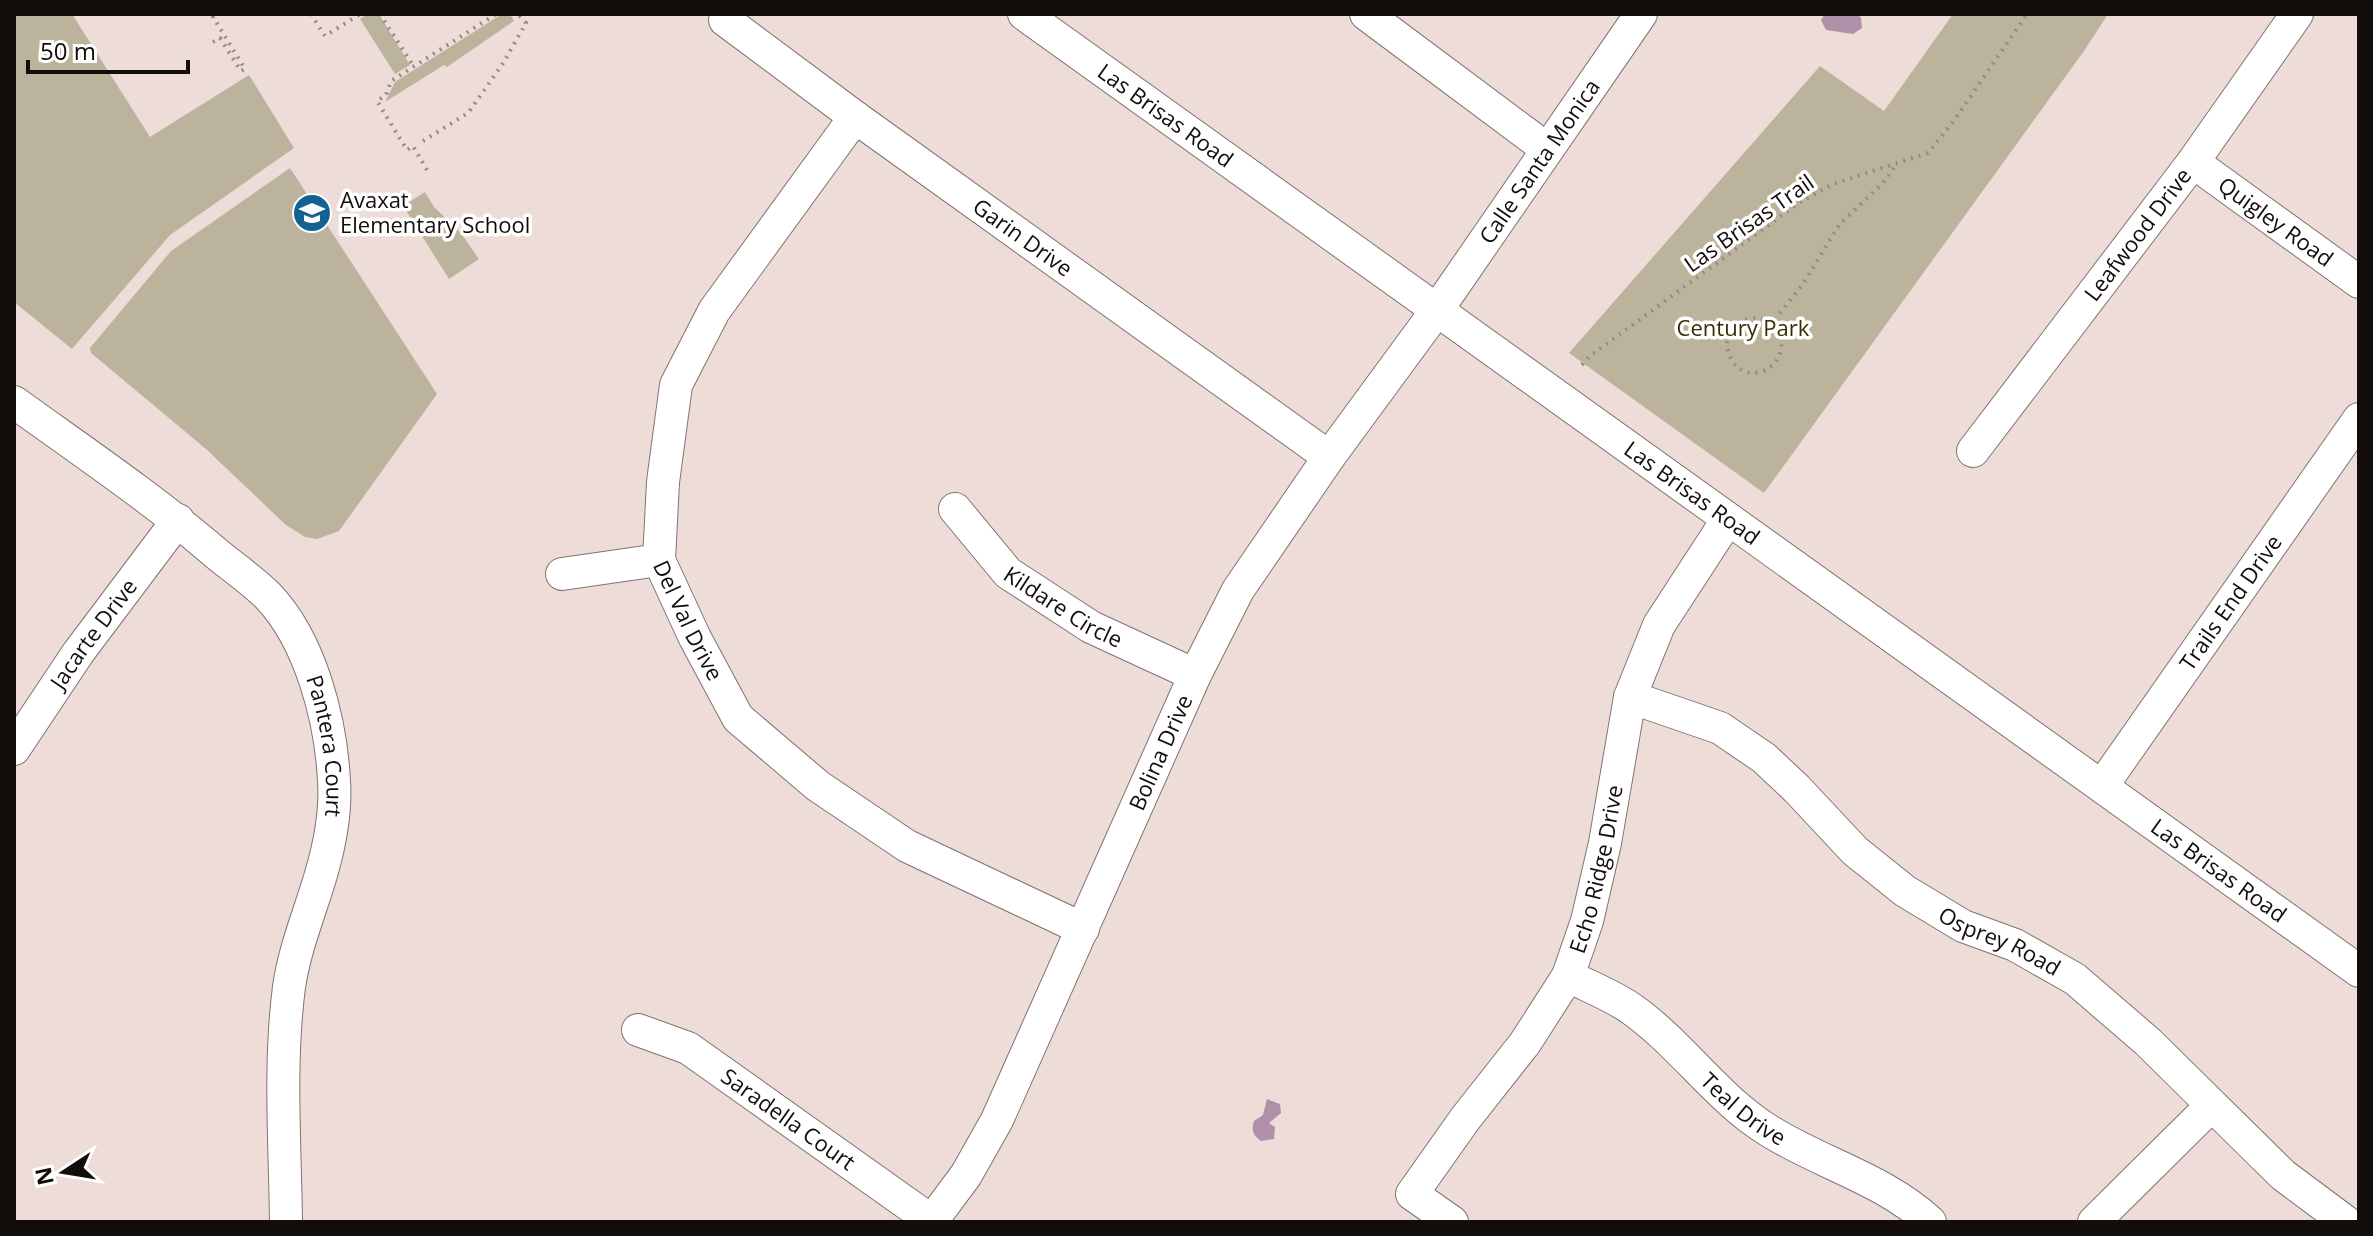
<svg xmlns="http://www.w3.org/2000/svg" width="2373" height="1236" font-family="'Open Sans',sans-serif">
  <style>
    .green { fill: #bcb39d }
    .water { fill: #ae90a8 }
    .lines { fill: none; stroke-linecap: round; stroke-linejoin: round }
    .minor-casing { stroke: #82736f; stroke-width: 34 }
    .path { stroke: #968987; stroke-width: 4; stroke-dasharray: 2 6; stroke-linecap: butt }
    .minor { stroke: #fff; stroke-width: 32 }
    .labels { text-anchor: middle; stroke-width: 7; stroke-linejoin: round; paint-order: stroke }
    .street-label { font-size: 22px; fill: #120c0b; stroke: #fff }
    .poi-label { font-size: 22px; fill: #120c0b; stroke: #fff; text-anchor: start }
    .park-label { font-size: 22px; fill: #3c2d00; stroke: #fff }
  </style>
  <rect width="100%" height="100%" fill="#eedcd9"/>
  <path class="green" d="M14 14H72L150 137 249 75 294 148 170 235 72 349 14 302Z
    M368 14H379L410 65 395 74 360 19Z
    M502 14H510L514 21 447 67 444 65 385 102 395 82Z
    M1953 14H2108L2084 51 1764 493 1569 353 1820 66 1884 111Z
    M290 168 437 394 339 531 317 539 305 537 286 525 206 449 91 353 90 348 171 251Z
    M425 192 434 207 460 232 479 259 449 279 403 206Z"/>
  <path class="water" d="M1825 14H1858L1861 18 1862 28 1853 34 1826 30 1821 20Z
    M1267 1099 1280 1104 1281 1113 1269 1123 1275 1127 1274 1139 1261 1141C1253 1135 1251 1131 1254 1121L1263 1115Z"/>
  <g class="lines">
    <defs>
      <g id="minor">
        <path id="s1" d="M729 14 725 20 855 117 1329 457"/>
        <path id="s2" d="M1024 14 2359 971"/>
        <path d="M1366 14 1547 149"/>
        <path id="s3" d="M855 117 714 311 676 385 663 482 659 560 695 638 738 718 818 786 907 846 1083 929"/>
        <path id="s4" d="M2193 162 2359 282"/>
        <path id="s5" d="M14 402C82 451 153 499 217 554 234 568 253 581 268 596 311 641 331 721 334 781 336 810 330 843 322 871 311 910 295 946 289 987 279 1064 285 1144 286 1222"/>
        <path id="s6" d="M1973 451 2193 162 2297 14"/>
        <path id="s7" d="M955 509 1008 573 1091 627 1195 675"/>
        <path d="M562 574 659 560"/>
        <path id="s8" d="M1630 697 1720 728 1764 758 1797 789 1855 851 1905 891 1963 926 2015 945 2075 979 2148 1042 2283 1175 2346 1222"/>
        <path id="s9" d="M14 749 78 653 178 520"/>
        <path id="s10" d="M2102 786 2359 419"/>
        <path id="s11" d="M1568 976C1590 987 1614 996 1633 1010 1683 1046 1718 1100 1771 1132 1823 1164 1885 1180 1930 1222"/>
        <path id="s12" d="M638 1030 688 1048 933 1222"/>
        <path id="s13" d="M931 1222 966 1175 997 1120 1195 675 1238 590 1329 457 1437 310 1641 14"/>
        <path id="s14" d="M1452 1222 1412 1194 1465 1119 1525 1043 1568 976 1587 921 1605 843 1630 697 1659 625 1728 519"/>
        <path d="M2094 1222 2211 1106"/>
      </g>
    </defs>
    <use href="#minor" class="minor-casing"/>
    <path class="path" d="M311 14 325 36 360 14
      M380 14 414 67
      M213 42 220 38 241 71 245 69 213 17 218 14
      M423 141 468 113 502 65 526 23 518 14
      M427 170 413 146 407 150 377 101 386 95 391 81 496 14
      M1772 323C1788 338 1783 366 1760 372 1726 380 1713 326 1748 319 1757 317 1764 318 1772 323L1803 284 1839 225 1882 184 1896 165
      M1582 365 1590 356 1800 202 1833 184 1928 153 1953 122 2027 14"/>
    <use href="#minor" class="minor"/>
  </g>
  <defs>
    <symbol id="school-disc" viewBox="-11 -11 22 22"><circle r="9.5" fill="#146194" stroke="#fff"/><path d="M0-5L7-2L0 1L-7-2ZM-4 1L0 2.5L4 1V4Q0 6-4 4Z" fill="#fff"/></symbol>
  </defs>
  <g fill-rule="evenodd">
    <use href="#school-disc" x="290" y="191" width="44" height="44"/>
  </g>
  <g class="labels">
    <g class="street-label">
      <text dy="8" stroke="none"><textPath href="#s2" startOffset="174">Las Brisas Road</textPath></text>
      <text dy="8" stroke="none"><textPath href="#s13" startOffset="1228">Calle Santa Monica</textPath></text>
      <text dy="8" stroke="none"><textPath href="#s4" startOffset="102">Quigley Road</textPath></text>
      <text transform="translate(1749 223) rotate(-35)" y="8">Las Brisas Trail</text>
      <text dy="8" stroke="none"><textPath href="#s6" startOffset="272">Leafwood Drive</textPath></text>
      <text dy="8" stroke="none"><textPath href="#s1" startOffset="376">Garin Drive</textPath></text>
      <text dy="8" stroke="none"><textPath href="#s2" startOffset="822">Las Brisas Road</textPath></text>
      <text dy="8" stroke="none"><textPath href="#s10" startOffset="224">Trails End Drive</textPath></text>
      <text dy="8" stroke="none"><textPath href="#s7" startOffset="148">Kildare Circle</textPath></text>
      <text dy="8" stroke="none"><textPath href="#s3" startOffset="566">Del Val Drive</textPath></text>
      <text dy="8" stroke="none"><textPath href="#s9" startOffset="140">Jacarte Drive</textPath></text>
      <text dy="8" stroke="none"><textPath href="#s5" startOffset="484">Pantera Court</textPath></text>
      <text dy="8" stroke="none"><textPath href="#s13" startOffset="524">Bolina Drive</textPath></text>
      <text dy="8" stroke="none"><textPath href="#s14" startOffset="428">Echo Ridge Drive</textPath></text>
      <text dy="8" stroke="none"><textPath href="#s2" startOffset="1470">Las Brisas Road</textPath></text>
      <text dy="8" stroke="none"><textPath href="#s8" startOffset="450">Osprey Road</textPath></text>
      <text dy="8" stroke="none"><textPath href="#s11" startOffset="222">Teal Drive</textPath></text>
      <text dy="8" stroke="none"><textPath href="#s12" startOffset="176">Saradella Court</textPath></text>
    </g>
    <g class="poi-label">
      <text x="340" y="208">Avaxat<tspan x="340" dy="25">Elementary School</tspan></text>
    </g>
    <g class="park-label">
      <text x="1743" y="336">Century Park</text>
    </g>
  </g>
  <rect width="2373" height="1236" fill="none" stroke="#120c0b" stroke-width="32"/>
  <g transform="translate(64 1172) rotate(258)" stroke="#ffffff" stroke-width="6" paint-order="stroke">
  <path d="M0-6L14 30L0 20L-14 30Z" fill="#120c0b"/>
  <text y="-12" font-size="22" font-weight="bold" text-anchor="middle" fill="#120c0b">N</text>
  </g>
  <path d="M28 60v12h160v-12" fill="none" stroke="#120c0b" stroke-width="4"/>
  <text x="40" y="60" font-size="24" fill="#120c0b" stroke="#ffffff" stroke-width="6" paint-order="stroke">50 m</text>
</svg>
